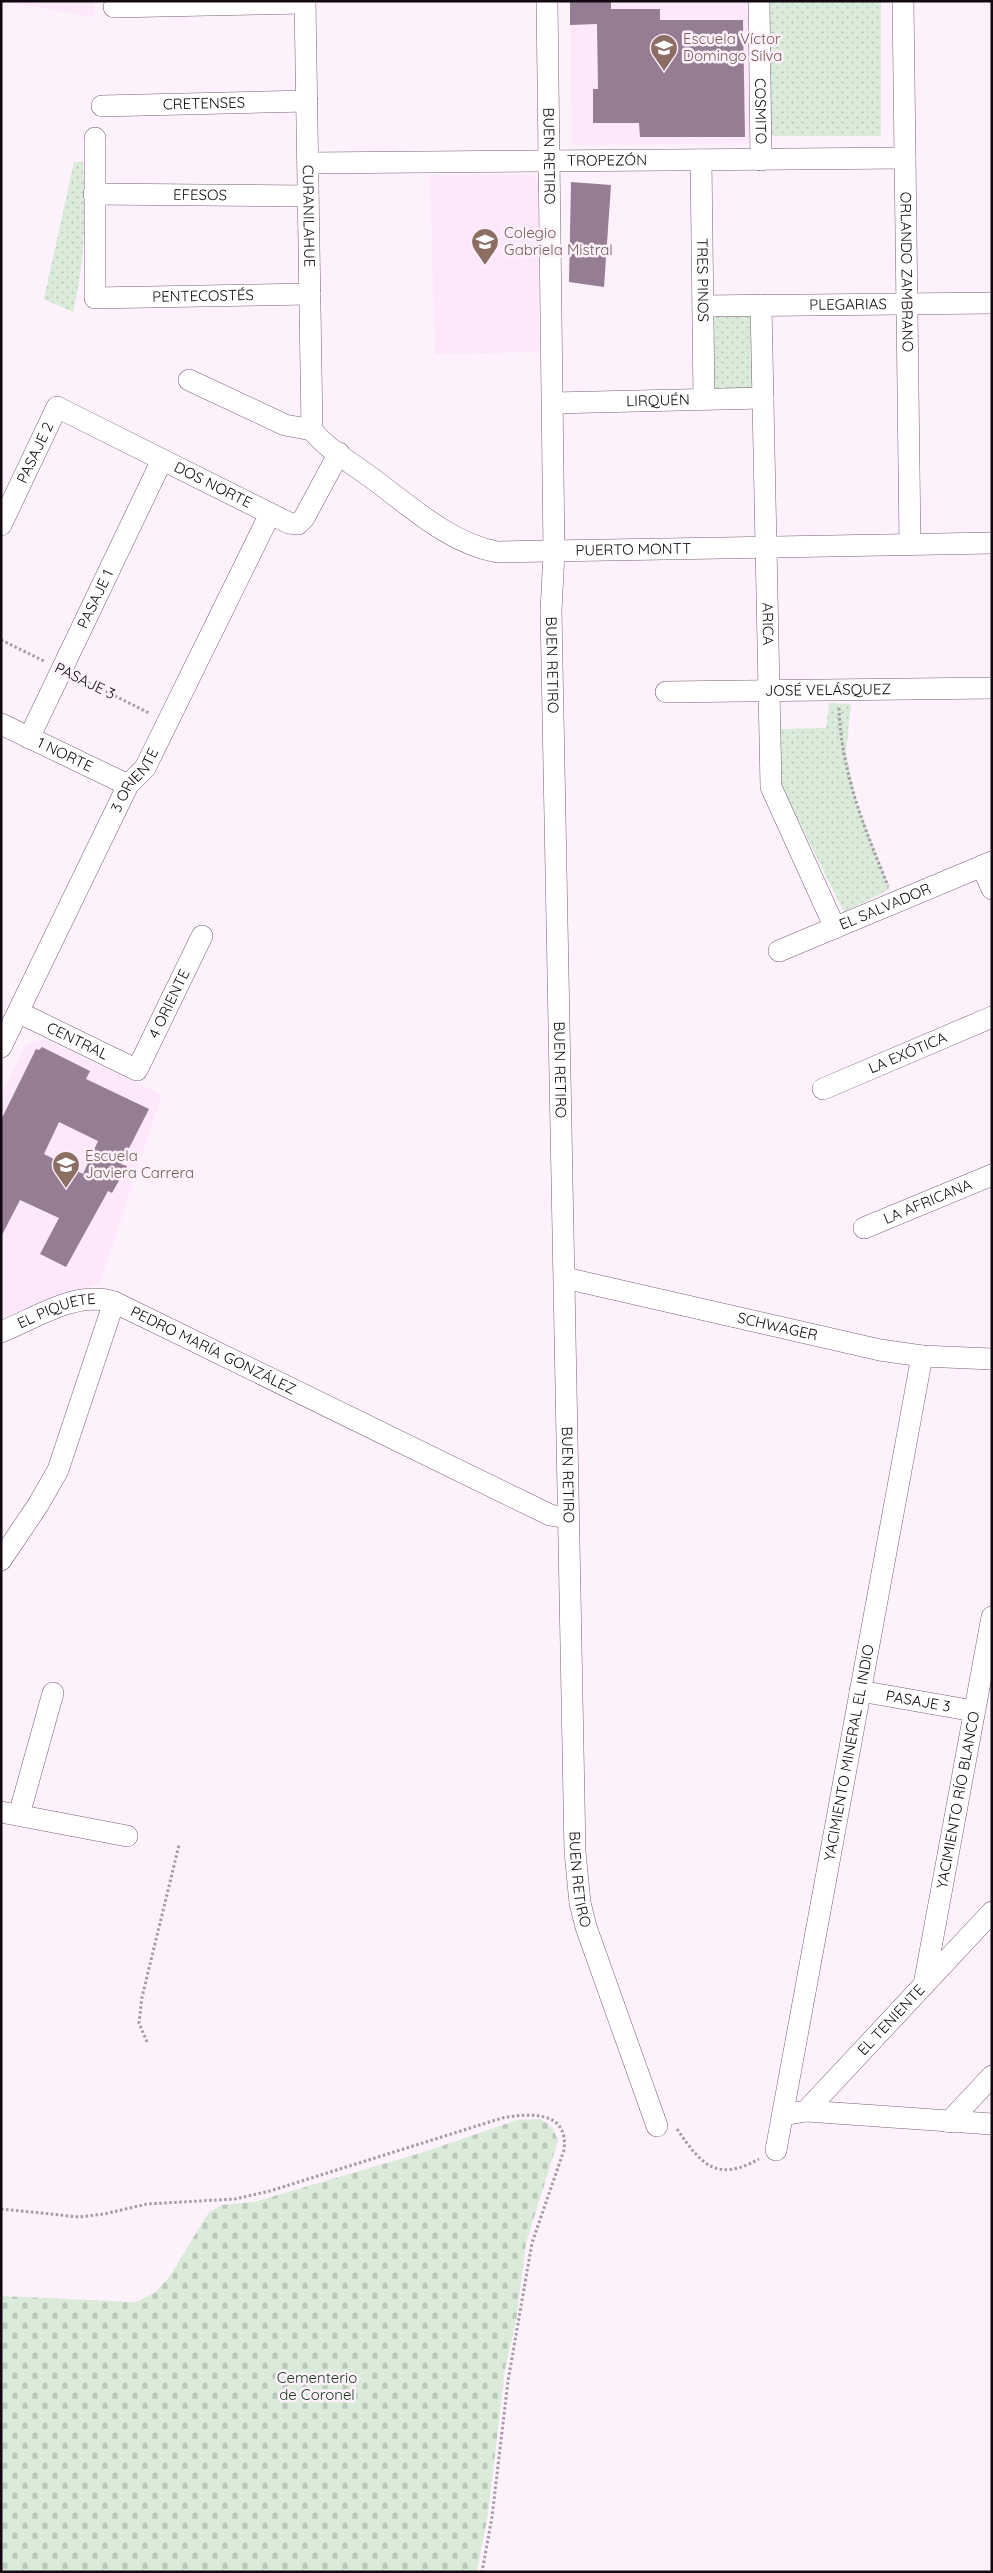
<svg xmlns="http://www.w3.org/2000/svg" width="993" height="2573" font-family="Quicksand,sans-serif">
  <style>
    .built { fill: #fce7fb }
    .grass { fill: url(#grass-dots) }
    .cemetery { fill: url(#cemetery-stones) }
    .building { fill: #957d94; fill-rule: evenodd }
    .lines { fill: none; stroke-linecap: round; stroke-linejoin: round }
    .street-casing { stroke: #795f78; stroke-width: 22 }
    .path { stroke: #a59ba5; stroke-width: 3; stroke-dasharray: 2.5 2.5; stroke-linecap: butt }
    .street { stroke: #fff; stroke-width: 21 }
    .labels { text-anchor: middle; stroke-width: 5; stroke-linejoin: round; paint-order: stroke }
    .education-label { font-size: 15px; fill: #785e54; stroke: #fdf1fc; text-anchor: start }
    .street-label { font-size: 15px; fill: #110811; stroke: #fdf1fc }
    .park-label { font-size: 15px; fill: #153c1a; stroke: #fdf1fc }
  </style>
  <defs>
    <pattern id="grass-dots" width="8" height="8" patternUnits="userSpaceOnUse" patternTransform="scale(1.25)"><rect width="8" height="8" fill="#daebda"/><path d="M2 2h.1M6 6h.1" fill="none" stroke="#bac8ba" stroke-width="1.8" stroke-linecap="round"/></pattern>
    <pattern id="cemetery-stones" width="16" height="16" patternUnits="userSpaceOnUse" patternTransform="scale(1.25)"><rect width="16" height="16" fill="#daebda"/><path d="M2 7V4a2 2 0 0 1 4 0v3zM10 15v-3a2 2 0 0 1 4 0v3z" fill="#bac8ba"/></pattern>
  </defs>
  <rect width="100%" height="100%" fill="#fdf1fc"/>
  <path class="built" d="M2 1H95L94 17Z
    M570 1H756L758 143 572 145Z
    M430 175H534L538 181 539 352 435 354Z
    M44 1039 162 1095 100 1282 1 1326V1095L26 1045Z"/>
  <path class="grass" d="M767 1H881V136H768Z
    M74 162H83C86 211 85 263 73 312L44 299Z
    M752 310 758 388 714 394 712 311Z
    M829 703 851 704 846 753 857 803 890 889 844 912 779 781V729L826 728Z"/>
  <path class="cemetery" d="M541 2119 553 2128 558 2141 526 2243 516 2321 505 2369 488 2514 477 2572H1V2296L136 2302 156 2292 170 2276 209 2212 222 2205 254 2202 424 2152 517 2120Z"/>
  <path class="building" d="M570 1H611V9H660V20H743L745 137H640L639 123H593V89H598L597 24 570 25Z
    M571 182 611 185 604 287 569 282Z
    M42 1047 90 1071 86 1079 149 1109 121 1164 127 1166 112 1193 108 1191 66 1267 40 1254 59 1218 20 1200 1 1237V1120L36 1049 39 1050ZM59 1122 98 1141 83 1174 44 1154Z"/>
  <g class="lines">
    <defs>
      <g id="street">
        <path id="s1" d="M305 1 312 430"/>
        <path id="s2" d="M547 1 554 552 551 611 575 1852 580 1903 586 1927 657 2126"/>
        <path id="s3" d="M759 1 761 160"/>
        <path id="s4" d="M903 1 910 544"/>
        <path d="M114 7 305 3"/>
        <path id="s5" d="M102 106 307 101"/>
        <path id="s6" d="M95 138V298L310 294"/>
        <path id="s7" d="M701 160 704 399"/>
        <path id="s8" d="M308 163 905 158"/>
        <path id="s9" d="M94 194 308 196"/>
        <path id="s10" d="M761 305 771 787 835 928"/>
        <path id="s11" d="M703 306 992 303"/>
        <path d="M189 380 285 425 312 430"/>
        <path id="s12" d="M553 403 763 398"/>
        <path id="s13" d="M312 430C327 449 350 462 369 476 408 504 448 543 497 552L992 543"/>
        <path id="s14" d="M1 525 57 407 289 523 298 524 304 518 339 453"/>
        <path id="s15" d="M666 692 992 688"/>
        <path id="s16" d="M1 724 128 785"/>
        <path id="s17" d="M29 738 162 460"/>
        <path d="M982 866 992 889"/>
        <path id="s18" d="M779 951 992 862"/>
        <path id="s19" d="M18 1012 137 1070 202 936"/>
        <path id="s20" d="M1 1047 128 785 145 768 270 514"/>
        <path id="s21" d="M823 1089 992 1017"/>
        <path id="s22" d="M864 1228 992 1175"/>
        <path id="s23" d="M565 1278 880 1350 922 1356 992 1359"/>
        <path id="s24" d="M1 1332C36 1318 76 1290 114 1302L550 1515 568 1518"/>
        <path d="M1 1560 38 1505 58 1470 114 1302"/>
        <path id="s25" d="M860 1691 974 1711"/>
        <path d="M1 1812 127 1836"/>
        <path d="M19 1815 53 1693"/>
        <path id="s26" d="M924 1985 992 1617"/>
        <path d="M806 2111 992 2124"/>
        <path id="s27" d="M783 2115 806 2111 992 1912"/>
        <path d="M949 2122 992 2076"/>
        <path id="s28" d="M776 2150 922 1356"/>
      </g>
    </defs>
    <use href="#street" class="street-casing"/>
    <path class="path" d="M1 640 44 661
      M79 678 149 713
      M839 708C841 772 864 827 888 886
      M147 2042 139 2023 142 1997 179 1845
      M677 2129C701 2164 716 2183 759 2159
      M1 2209 79 2217 104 2214 147 2204 235 2199 270 2191 502 2118C529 2113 569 2110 564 2150L532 2243 508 2381 492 2517 482 2572"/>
    <use href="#street" class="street"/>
  </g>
  <defs>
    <symbol id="school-pin" viewBox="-11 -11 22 30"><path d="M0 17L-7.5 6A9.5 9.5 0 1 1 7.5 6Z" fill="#8d6e63" stroke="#fdf1fc"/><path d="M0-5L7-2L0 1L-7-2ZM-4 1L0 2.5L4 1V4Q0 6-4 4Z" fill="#fff"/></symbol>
  </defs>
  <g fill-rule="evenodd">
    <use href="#school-pin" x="648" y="32" width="32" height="43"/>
    <use href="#school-pin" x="469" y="226" width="32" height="43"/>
    <use href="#school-pin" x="50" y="1149" width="32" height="43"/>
  </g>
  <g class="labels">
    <g class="education-label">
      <text x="683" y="44">Escuela Víctor<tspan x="683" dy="17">Domingo Silva</tspan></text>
      <text x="504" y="238">Colegio<tspan x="504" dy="17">Gabriela Mistral</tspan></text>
      <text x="85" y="1161">Escuela<tspan x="85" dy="17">Javiera Carrera</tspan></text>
    </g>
    <g class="street-label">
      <text dy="5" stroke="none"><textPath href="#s5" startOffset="102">CRETENSES</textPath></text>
      <text dy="5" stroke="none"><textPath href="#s3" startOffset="110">COSMITO</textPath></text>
      <text dy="5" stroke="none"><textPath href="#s2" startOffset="155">BUEN RETIRO</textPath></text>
      <text dy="5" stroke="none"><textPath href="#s8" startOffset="299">TROPEZÓN</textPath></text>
      <text dy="5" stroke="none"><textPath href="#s9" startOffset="106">EFESOS</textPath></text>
      <text dy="5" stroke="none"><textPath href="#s1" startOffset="215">CURANILAHUE</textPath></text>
      <text dy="5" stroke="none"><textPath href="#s4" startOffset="271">ORLANDO ZAMBRANO</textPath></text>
      <text dy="5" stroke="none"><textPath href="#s7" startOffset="120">TRES PINOS</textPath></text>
      <text dy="5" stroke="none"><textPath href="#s6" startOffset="268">PENTECOSTÉS</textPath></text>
      <text dy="5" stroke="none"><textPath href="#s11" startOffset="145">PLEGARIAS</textPath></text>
      <text dy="5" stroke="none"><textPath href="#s12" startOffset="105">LIRQUÉN</textPath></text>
      <text dy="5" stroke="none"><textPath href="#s14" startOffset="80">PASAJE 2</textPath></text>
      <text dy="5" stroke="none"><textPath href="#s14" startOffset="305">DOS NORTE</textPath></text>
      <text dy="5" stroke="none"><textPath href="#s13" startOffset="360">PUERTO MONTT</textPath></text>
      <text dy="5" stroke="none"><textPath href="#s17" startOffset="154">PASAJE 1</textPath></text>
      <text dy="5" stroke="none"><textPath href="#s10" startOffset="319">ARICA</textPath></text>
      <text dy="5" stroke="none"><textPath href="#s2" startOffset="664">BUEN RETIRO</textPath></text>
      <text transform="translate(85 681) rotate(26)" y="5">PASAJE 3</text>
      <text dy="5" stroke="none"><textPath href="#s15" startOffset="162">JOSÉ VELÁSQUEZ</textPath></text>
      <text dy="5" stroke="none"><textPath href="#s16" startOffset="71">1 NORTE</textPath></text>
      <text dy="5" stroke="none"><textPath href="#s20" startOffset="299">3 ORIENTE</textPath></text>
      <text dy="5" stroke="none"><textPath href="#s18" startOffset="115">EL SALVADOR</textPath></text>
      <text dy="5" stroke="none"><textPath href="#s19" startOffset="206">4 ORIENTE</textPath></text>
      <text dy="5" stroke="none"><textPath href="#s19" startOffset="66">CENTRAL</textPath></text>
      <text dy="5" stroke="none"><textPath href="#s21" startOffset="92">LA EXÓTICA</textPath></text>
      <text dy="5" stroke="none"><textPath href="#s2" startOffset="1069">BUEN RETIRO</textPath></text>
      <text dy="5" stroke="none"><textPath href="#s22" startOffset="69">LA AFRICANA</textPath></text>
      <text dy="5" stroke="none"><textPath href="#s24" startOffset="60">EL PIQUETE</textPath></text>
      <text dy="5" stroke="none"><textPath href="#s23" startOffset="218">SCHWAGER</textPath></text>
      <text dy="5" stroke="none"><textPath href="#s24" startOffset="230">PEDRO MARÍA GONZÁLEZ</textPath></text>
      <text dy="5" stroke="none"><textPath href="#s2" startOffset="1474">BUEN RETIRO</textPath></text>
      <text dy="5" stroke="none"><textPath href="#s25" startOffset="59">PASAJE 3</textPath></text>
      <text dy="5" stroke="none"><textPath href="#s28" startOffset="404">YACIMIENTO MINERAL EL INDIO</textPath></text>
      <text dy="5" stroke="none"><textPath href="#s26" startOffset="188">YACIMIENTO RÍO BLANCO</textPath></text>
      <text dy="5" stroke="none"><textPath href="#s2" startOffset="1879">BUEN RETIRO</textPath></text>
      <text dy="5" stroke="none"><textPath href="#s27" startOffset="148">EL TENIENTE</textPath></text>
    </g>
    <g class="park-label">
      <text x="317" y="2383">Cementerio<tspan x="317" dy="17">de Coronel</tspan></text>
    </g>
  </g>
  <rect width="993" height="2573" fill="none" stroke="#110811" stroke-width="5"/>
</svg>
